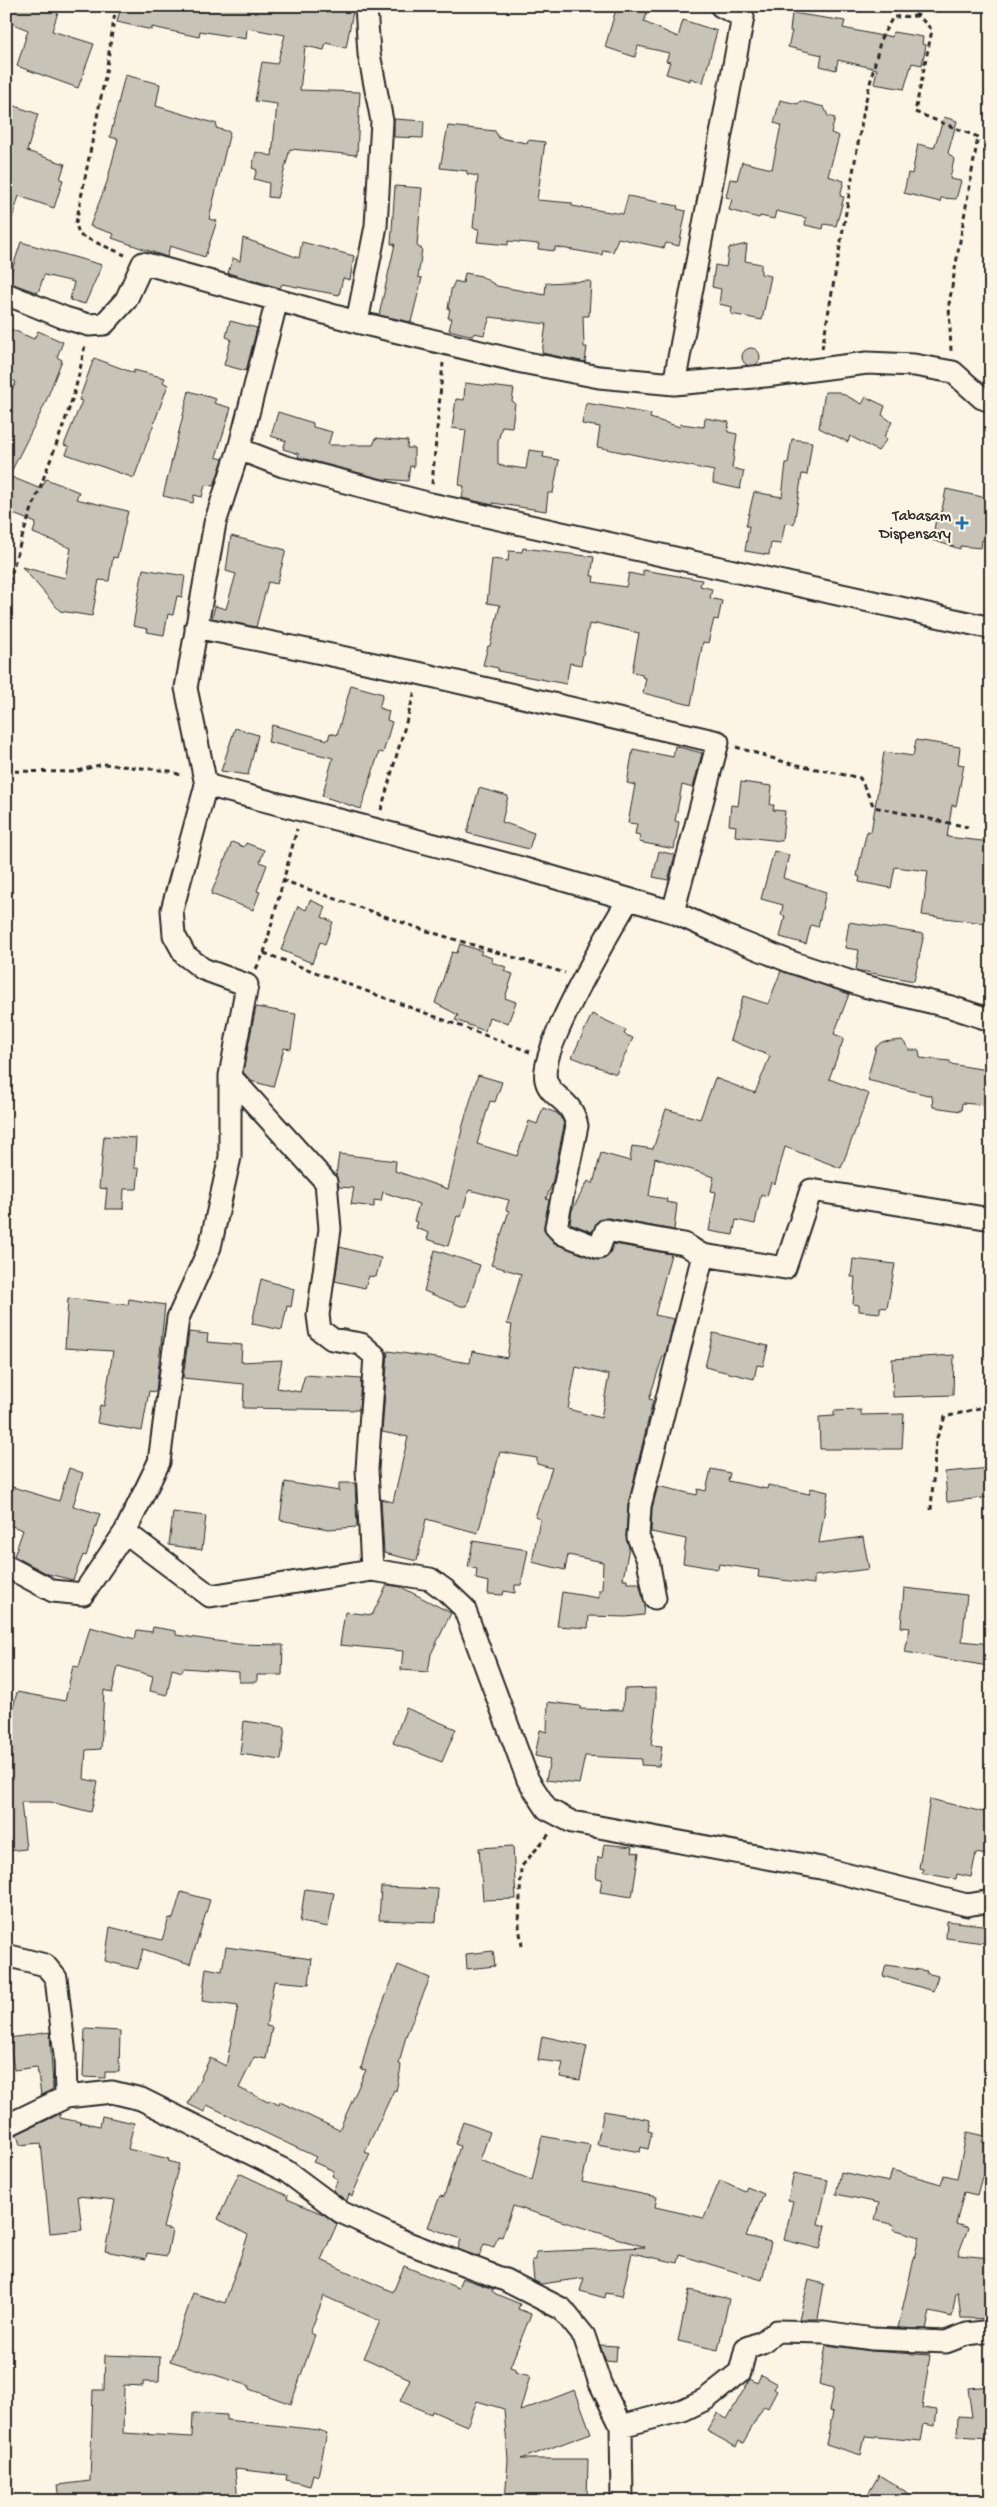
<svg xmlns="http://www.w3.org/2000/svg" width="997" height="2507" font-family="'Gochi Hand',sans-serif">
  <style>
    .building { fill: #c8c3b7; stroke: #2b2b2b; fill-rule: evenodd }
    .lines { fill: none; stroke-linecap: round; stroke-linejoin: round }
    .minor-casing { stroke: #2b2b2b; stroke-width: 25 }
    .path { stroke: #2b2b2b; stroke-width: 3; stroke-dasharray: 5 4; stroke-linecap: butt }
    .minor { stroke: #fcf5e5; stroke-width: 21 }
    .poi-dot { fill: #1f6fb2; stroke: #fcf5e5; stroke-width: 2 }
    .labels { text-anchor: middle; stroke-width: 4.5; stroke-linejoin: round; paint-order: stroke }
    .poi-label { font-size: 16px; fill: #2b2b2b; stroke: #fcf5e5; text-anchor: end }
  </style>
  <rect width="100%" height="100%" fill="#fcf5e5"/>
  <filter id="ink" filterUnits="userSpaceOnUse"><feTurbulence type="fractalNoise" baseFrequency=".02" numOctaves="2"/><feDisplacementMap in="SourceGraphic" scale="10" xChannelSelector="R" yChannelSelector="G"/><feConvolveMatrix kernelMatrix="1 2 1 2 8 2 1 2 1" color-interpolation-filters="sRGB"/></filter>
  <g filter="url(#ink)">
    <path class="building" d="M6 6H60L52 31 94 44 78 88 17 66 28 30 6 21Z
      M121 6H354L346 48 326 43 324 50 305 46 300 90 360 92 357 155 290 149 277 198 268 197 269 183 254 179 257 170 252 168 256 152 272 156 277 104 255 101 262 62 277 64 285 35 247 28 246 39 200 31 199 37 152 27V30L117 22Z
      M617 6H649L644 22 678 37 683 20 717 31 703 83 690 78V81L666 74 670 62 666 61 669 53 638 46 635 57 605 47Z
      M792 13 845 21 843 28 882 36 883 35 892 37 893 32 923 37 922 44 926 45 922 65 912 63 904 89 874 84 877 69 838 60 836 70 820 66 822 55 788 47 792 31H790Z
      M125 75 160 84 156 106 217 124 216 128 230 132 209 219 217 221 205 257 170 246 167 257 112 238 114 234 90 226 107 182 118 139 110 137Z
      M780 100 798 104 800 101 824 107 828 116 835 118 831 133 839 136 828 176 844 181 840 196 844 197 836 226 824 224 823 229 805 225 806 218 776 211 774 219 760 216 759 218 729 210 732 199 726 197 730 179 737 180 742 162 772 169 781 125 774 123Z
      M9 104 38 114 27 151 65 164 60 179 63 180 54 208 19 196 10 225 6 224V113Z
      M944 117 957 121 948 153 954 159 950 179 961 181 956 199 941 198 940 202 904 193 908 173 912 174 918 144 934 148Z
      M394 119 424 121 423 138 394 137Z
      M448 126 495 131 499 138 527 143 528 140 545 142 537 200 572 203V206L623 214 628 196 678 206 677 209 686 211 679 246 666 243 664 248 618 238 613 252 603 250 602 255 555 247V251L538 249 539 244 508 241V245L477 242 479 229 473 228 478 176 467 174V171L440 168Z
      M395 186 422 188 417 246 422 249 418 277 422 278 411 322 379 315 395 244H391Z
      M243 238 299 258 302 242 354 256 350 280 343 278 339 295 282 284 280 288 228 273 233 258 240 261Z
      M21 242 102 265 85 304 70 300 74 282 44 275 38 293 8 282Z
      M747 244 745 261 761 264V274L771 276 762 320 731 314 732 307 719 304 721 289 712 287 715 265 726 267 729 248Z
      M465 273 481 276 497 286 545 295 546 283 591 281 589 316H583L584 347H587L585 362 542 353 546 324 490 317 484 335 474 333 473 336 449 330 452 318H448L450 309H448L451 290 455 281 463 283Z
      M230 321 257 328 246 371 224 365 231 339 226 337Z
      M6 327 34 339 38 331 63 342 57 357 62 360 44 406 9 476 41 489 46 479 79 492 76 499 128 511 117 558 113 557 109 581 99 580 92 616 60 611 22 567 65 578 71 548 33 533 36 523 6 511V402L16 382 6 377Z
      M742 357a9 9 0 1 1 18 0a9 9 0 1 1-18 0Z
      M94 358 134 373V370L165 378 163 382 168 385 134 478 66 454 69 447 64 445 82 401 79 400Z
      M465 383 514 389 512 401 515 403 512 427 502 426 498 441V465L526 469 529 450 544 452 543 457 559 460 553 493H548L546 511 493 503V505L462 498 464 486 459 485 466 430 452 428 456 399 464 400Z
      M189 391 216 399 214 403 231 408 216 457 223 459 214 486 205 485 202 497 194 495 193 503 163 496Z
      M825 392H839L862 404 866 397 885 406 882 415 892 422 884 437 887 439 878 451 850 436 848 442 819 428Z
      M586 403 651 414 650 418 680 427 681 424 704 427 705 418 729 422 728 432 737 434 732 468 744 471 740 489 713 483 714 471 597 447 600 427 582 424Z
      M278 412 313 423V427L332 432 328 445H373L376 438 408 441 407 448H414V467L410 466 408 481 383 479 298 457 299 454 283 449 286 441 271 436Z
      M792 439 812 442 807 475 802 474 794 524 785 523 781 544 771 543 769 555 745 551 749 526H746L754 492 782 497 786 463H788Z
      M946 489 987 498 986 523 990 524 986 540H982L981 548 960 546V549L932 540 936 519 940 520Z
      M231 536 286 550 277 584 268 582 256 627 212 618 215 606 226 609 236 574 226 571Z
      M523 548 594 557 591 576H594L593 582 626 587 629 573 643 576V570L702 580 700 586 712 589 710 598 722 601 718 620 714 619 708 643 703 642 691 705 643 693 646 678 642 677V674L632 672 639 633 596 623V625L589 624 581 665 570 663 566 684 498 671V668L483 665 488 646H490L500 605 487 603 492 559 508 561 509 551 522 552Z
      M143 569 185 576 182 597 177 596 173 615 168 614 164 635 147 632 148 629 133 626Z
      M351 685 383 694 379 708 389 711 387 720 392 722 383 753 379 752 361 809 322 796 333 758 268 742 272 725 328 740 330 733 337 735Z
      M235 728 258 735 248 775 221 771Z
      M916 740 960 747 958 764 964 765 956 806 952 805 947 837 991 842V924L922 915 928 871 895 867 891 888 859 882 860 877 857 876 861 856 867 831 871 832 884 752 913 756Z
      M675 746 702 753 693 788 682 785 675 821 679 822 674 849 639 842 640 835 635 834 637 824 628 823 635 785 627 783 633 749 673 757Z
      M741 782 772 786 770 805H774L773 810 785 811 782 841 735 836 736 826 729 825 731 805 738 806Z
      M479 788 508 796 502 822 534 833 529 849 467 833Z
      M232 842 244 847 246 843 264 850 260 862 267 865 257 891 260 892 253 910 211 894Z
      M659 851 675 855 668 880 653 877Z
      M774 851 789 855 783 878 826 892 818 927 811 925 806 944 780 937 785 916 781 915 783 905 761 899Z
      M310 900 326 907 322 917 333 922 325 944 320 942 312 963 281 950 298 906 306 910Z
      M849 922 924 934 914 981 856 970 859 950 845 948Z
      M460 944 482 951 480 954 492 958 491 962 506 967 504 971 513 974 505 998 516 1002 508 1023 489 1017 485 1031 455 1020 458 1015 435 1003 452 952 457 953Z
      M781 971 849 994 834 1034 844 1038 829 1079 869 1094 841 1168 785 1147 775 1184 771 1182 767 1196 761 1194 755 1224 736 1220 733 1235 709 1231 716 1192 711 1191 714 1177 655 1158 649 1196 667 1199 666 1202 677 1204 674 1230 608 1218 598 1221 592 1232 570 1223 572 1210 588 1181 593 1184 601 1153 630 1161 632 1146 653 1149 666 1109 700 1119 715 1078 755 1093 770 1056 730 1040 743 996 768 1004Z
      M256 1007 296 1014 291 1049 284 1048 273 1087 251 1081 243 1072Z
      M592 1014 626 1030 624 1034 633 1038 616 1074 572 1057Z
      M902 1040 910 1050H919L920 1058 950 1061V1064L987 1070 985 1105 962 1103 961 1111 933 1107 932 1096 867 1080 876 1047 882 1042Z
      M478 1075 502 1082 495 1102 490 1101 477 1144 517 1156 529 1121 537 1124 543 1108 557 1113 563 1121 564 1126 552 1184 546 1199 549 1200 544 1225V1231L554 1243 600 1260 607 1257 614 1244 671 1254 655 1315 674 1319 665 1356H663L649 1399 653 1400 628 1505 626 1536 629 1547 623 1579H627V1583H639L645 1604 644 1615 626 1617 589 1616 588 1628 557 1626 562 1592 599 1598V1590H602L603 1562 568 1555 565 1570 532 1562 540 1519 535 1517 552 1468 537 1464V1458L500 1452 478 1533 426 1519 417 1561 384 1553 381 1499 393 1502 408 1437 382 1432 388 1351 470 1363 472 1351 507 1358 512 1325 507 1324 521 1274 491 1265 509 1211 506 1210 509 1200 469 1190 461 1217 457 1216 448 1246 427 1239 429 1233 416 1228 418 1222 414 1221 419 1204 383 1192 381 1201 374 1200V1207L351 1204 354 1188 339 1187 336 1175 339 1154 396 1161 395 1171 448 1189 463 1125ZM576 1367 609 1375 601 1418 568 1409Z
      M104 1136 136 1138 134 1168H139L137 1189H124L123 1209H105L107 1189 99 1188Z
      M340 1247 381 1258 376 1277 369 1276 365 1288 335 1281Z
      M435 1250 480 1265 467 1306H461L424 1291Z
      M853 1259 895 1264 887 1308 880 1307V1313L859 1311V1305L853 1304 855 1277H851Z
      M261 1279 294 1289 291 1307 287 1306 282 1330 252 1324Z
      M68 1298 128 1305 129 1299 165 1305 156 1392 149 1391 142 1431 97 1423 100 1405 104 1406 113 1351 65 1348Z
      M189 1332 208 1334 207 1342 242 1345 241 1362 282 1360 277 1388 300 1392 305 1375 361 1379 359 1410 243 1408 244 1384 183 1378Z
      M713 1333 768 1346 763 1366 757 1365 754 1379 705 1367Z
      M954 1355 953 1395 893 1397 892 1359Z
      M861 1410V1415L904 1414 902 1449H820L819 1417 834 1416V1411Z
      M69 1468 83 1473 73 1506 100 1514 86 1556 83 1555 73 1580 48 1574 14 1556 23 1530 6 1524V1485L59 1501Z
      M991 1468V1497L947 1502 945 1472Z
      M711 1469 730 1473 728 1481 767 1489 768 1485 809 1494 811 1488 828 1492 819 1543 863 1537 869 1569 814 1576V1584L758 1577 759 1570 719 1564 718 1569 683 1563 686 1539 651 1532 652 1508 658 1486 697 1495 698 1489 706 1491Z
      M285 1482 339 1491V1483H355L357 1527 328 1529 280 1520Z
      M173 1512 206 1516 202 1550 169 1545Z
      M473 1541 528 1550 521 1585H515V1593L504 1591 503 1595 488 1594 489 1582 476 1579 477 1569 468 1567Z
      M387 1585 401 1587 451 1613 431 1654 428 1672 401 1670 403 1651 340 1645 345 1612 372 1615Z
      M904 1588 967 1595 962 1641 991 1644 988 1666 905 1652 910 1628 901 1627Z
      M90 1627 135 1639 137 1630 152 1632 153 1627 176 1631V1635L237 1644 283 1645 282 1675H257V1682H239V1672L183 1668 182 1672 172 1669 167 1695 150 1691 153 1676 118 1666 112 1693 104 1690 101 1749 86 1750 84 1779 98 1782 91 1812 50 1802H21L26 1849 6 1851V1724H9L17 1692 65 1701 73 1666 79 1667Z
      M656 1688V1707L651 1745 662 1746 659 1766 641 1765 642 1759 585 1756 579 1784 546 1780 550 1759 535 1756 540 1730 547 1732 548 1702 580 1706V1709L623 1710 624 1689Z
      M406 1708 456 1729 442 1762 393 1743Z
      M244 1721 285 1727 281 1760 240 1754Z
      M930 1799 991 1814V1837L986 1855 976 1853 971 1877 957 1874 956 1879 922 1873 923 1869 919 1868Z
      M604 1844 633 1847 632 1852 639 1853 632 1897 600 1892 602 1879 596 1878 598 1857 602 1858Z
      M513 1846 516 1899 483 1900 479 1848Z
      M381 1887 438 1889 436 1922 379 1920Z
      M305 1889 334 1893 328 1927 300 1922Z
      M181 1892 210 1900 190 1964 143 1949 138 1969 105 1961 110 1927 162 1940 169 1918 173 1919Z
      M947 1921 991 1926V1944L946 1938Z
      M226 1947 312 1959 309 1984 274 1981 266 2026 272 2027 266 2059 254 2057 239 2088 268 2102 269 2100 279 2105 280 2102 339 2130 366 2070 361 2069 369 2038 398 1965 430 1978 406 2036 399 2064 401 2065 400 2072 396 2091 394 2090 365 2152 370 2154 352 2196 349 2194 347 2201 333 2191 338 2179 332 2176 334 2171 313 2162 316 2157 207 2105 204 2112 188 2104 210 2058 226 2066 238 2006 202 2001 206 1968 222 1971Z
      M493 1951 495 1966 467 1969 466 1954Z
      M886 1965 927 1971 926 1973 938 1976 933 1991 883 1976Z
      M85 2029 120 2031 119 2072H105V2078L83 2077Z
      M50 2032 53 2089 41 2095 37 2067 14 2070 9 2038Z
      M542 2036 587 2046 580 2080 560 2077 563 2063 538 2060Z
      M604 2111 650 2120 648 2131 652 2132 648 2149 641 2147 640 2152 597 2144Z
      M60 2114V2118L80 2122V2124V2122L100 2126 102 2116 134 2123 128 2149 169 2159 168 2161 179 2164 163 2228 172 2230 167 2256 147 2253 146 2259 105 2251 115 2200 78 2196 82 2230 50 2233 41 2143 20 2145 17 2134Z
      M463 2122 490 2132 480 2160 532 2180 542 2136 590 2145 582 2182 657 2197 655 2207 704 2218 720 2180 745 2191 747 2187 764 2194 746 2236 771 2242 762 2280 680 2255 678 2263 632 2253 622 2296 606 2293 605 2298 580 2291 584 2278 541 2284 534 2281 532 2260H536V2252L645 2247 513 2206 502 2237 498 2236 494 2247 484 2244 479 2257 458 2249 461 2239 428 2227 440 2196 444 2197 460 2146 455 2144Z
      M967 2132 984 2136 982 2142 991 2144V2179L982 2177 977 2195 964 2192 956 2224 968 2228 958 2255 991 2258V2319L961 2318 958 2292H956L952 2317 930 2312 926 2329 898 2328 919 2237 893 2229 894 2225 875 2220 879 2203 836 2194 841 2172 889 2182 892 2170 941 2184 944 2175 957 2178Z
      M239 2173 288 2196 287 2199 323 2214 337 2224 321 2260 393 2292 404 2266 458 2288 462 2278 493 2289 492 2291 496 2294 520 2304 518 2309 531 2314 510 2367 516 2369 515 2372 530 2376 520 2411 575 2390 591 2433 521 2459H588L587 2501H505L508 2460 504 2409 477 2401 467 2426 432 2411 431 2414 400 2401 410 2379 364 2358 380 2321 324 2296 310 2333 315 2335 291 2404 249 2389 250 2386 170 2361 193 2293 225 2303 248 2235 218 2219Z
      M794 2173 828 2180 818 2224 826 2226 820 2249 784 2240 793 2201 788 2200Z
      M809 2280 824 2284 818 2319H799Z
      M689 2290 729 2299 718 2350 678 2341Z
      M600 2345 617 2346 616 2362 606 2361Z
      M826 2345 871 2351 930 2355 922 2408 937 2410 935 2426 924 2424 921 2441 865 2436 861 2455 826 2444 833 2412 829 2411 834 2388 819 2384Z
      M105 2355 160 2357 159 2382H143V2386L124 2385 123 2433 192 2437 193 2413 227 2415V2420L319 2430 327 2433 318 2476 313 2474 310 2486 286 2480 287 2475 235 2469 238 2501H60L58 2485 90 2481 93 2390H104Z
      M761 2375 777 2384 774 2389 777 2391 768 2408 764 2406 743 2443 739 2441 736 2447 707 2431 717 2413 727 2419 750 2379 757 2383Z
      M991 2386V2438L957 2436 958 2416 972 2417 968 2388Z
      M879 2475 921 2501H864Z"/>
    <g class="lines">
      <defs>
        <path id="minor" d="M6 294 65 318 89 325 104 324 126 300 143 263 357 322 522 362 599 377 674 384 765 376 867 363 914 365 953 372 982 398 991 401
          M277 300 239 449 215 523 186 688 206 785 518 867 673 912 726 936 791 962 864 986 951 1007 991 1020
          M357 322 376 226 382 121 369 54 366 6
          M674 384 743 17 721 6
          M239 449 283 466 431 504 991 628
          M196 627 418 673 718 742 673 912
          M206 785 172 910 174 935 185 955 203 969 247 985 230 1076 326 1182 330 1229 318 1315 320 1330 332 1339 361 1344 375 1356 367 1469 372 1570
          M628 900C610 931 538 1051 546 1080 550 1098 572 1098 577 1126L556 1227 563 1234 599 1248 606 1230 684 1244C691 1247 695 1252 703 1255L640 1506 638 1537 648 1560 655 1598
          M703 1255 785 1268 811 1190 991 1219
          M125 1532 159 1462 178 1318 210 1247 230 1157V1076
          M6 1566 53 1591 83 1594 125 1532 210 1596 372 1570 430 1579 445 1590 464 1608 528 1780 547 1809 572 1822 821 1868 967 1905 991 1901
          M6 1955 45 1965 56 1978 65 2055 66 2097
          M6 2126 66 2097 112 2092 141 2099 286 2171 341 2212 405 2242 505 2280 562 2309 584 2336 600 2383 621 2426 622 2501
          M621 2426 683 2410 706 2399 740 2372 746 2348 762 2342 777 2331 824 2332 873 2339 946 2342 967 2334 991 2331"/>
      </defs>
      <use href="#minor" class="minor-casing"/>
      <path class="path" d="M116 6 106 72 76 223 79 235 125 255
        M909 6 932 30 915 112 978 137 949 304 951 351
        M822 349 865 104 881 38 893 17 920 16
        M432 484 443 363
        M6 600C19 527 54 460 75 390 79 375 82 360 85 345
        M736 747 788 763 860 778 874 807 968 827
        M6 771 74 772 103 764 170 771 183 776
        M381 810 415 691
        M282 880 424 930 565 973
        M264 953 530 1052
        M256 969 264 953 297 829
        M931 1510 936 1440 945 1417 991 1405
        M522 1946 519 1926 521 1867 550 1833"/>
      <use href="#minor" class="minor"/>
    </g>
  </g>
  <path class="poi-dot" d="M959.5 515.5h5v5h5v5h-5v5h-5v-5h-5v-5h5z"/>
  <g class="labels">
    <g class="poi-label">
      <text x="951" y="520">Tabasam<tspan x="951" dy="18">Dispensary</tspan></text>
    </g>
  </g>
  <rect width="997" height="2507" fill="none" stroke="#fcf5e5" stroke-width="25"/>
  <rect x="12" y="12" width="972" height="2482" fill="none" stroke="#2b2b2b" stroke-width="2" filter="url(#ink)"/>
</svg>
